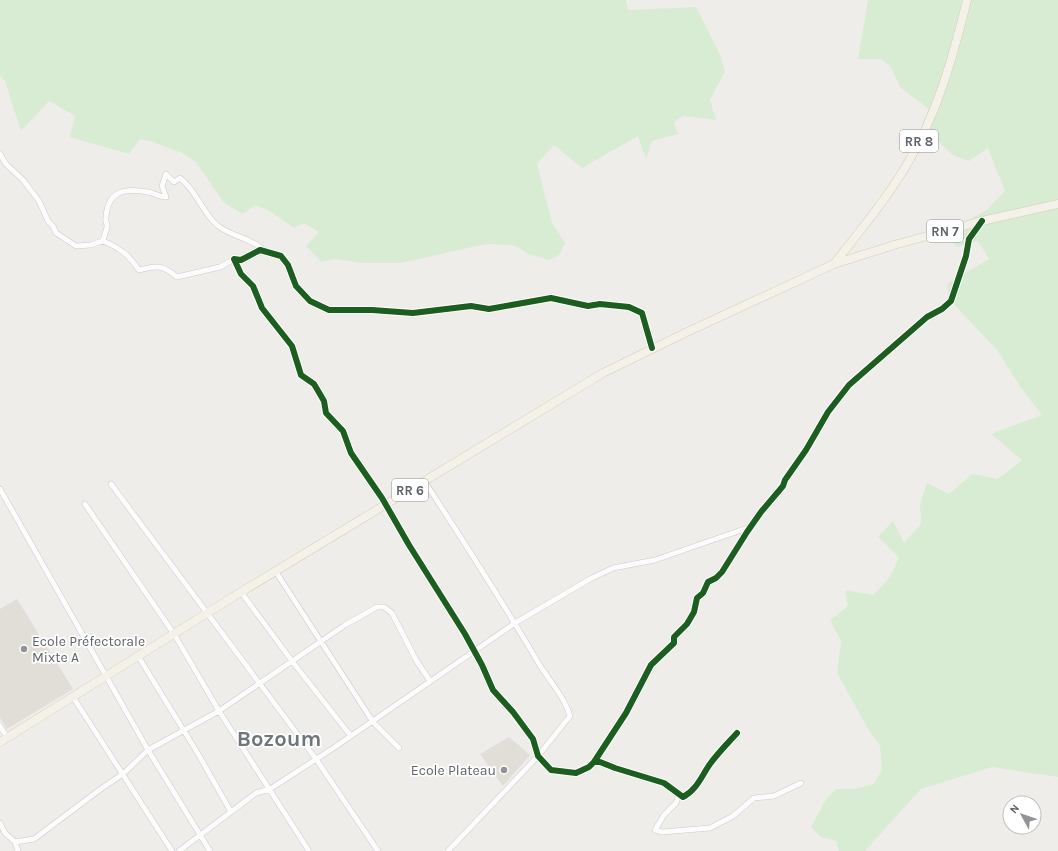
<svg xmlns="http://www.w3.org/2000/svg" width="1058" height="851" font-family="Karla,sans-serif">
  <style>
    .education { fill: #e1ded8 }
    .green { fill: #d8ecd3 }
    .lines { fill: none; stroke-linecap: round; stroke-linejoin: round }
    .minor-casing { stroke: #cacaca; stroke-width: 6 }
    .primary-casing { stroke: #d8cbb5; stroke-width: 9 }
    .minor { stroke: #fdfcfc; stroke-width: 5 }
    .primary { stroke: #f4f1e9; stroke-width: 8 }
    .cycleway-casing { stroke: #fff; stroke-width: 8 }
    .cycleway { stroke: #1b5e20; stroke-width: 6 }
    .poi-dot { fill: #919395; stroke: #fff; stroke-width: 1.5 }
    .labels { text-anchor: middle; stroke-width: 3.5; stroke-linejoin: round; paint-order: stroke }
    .shield { fill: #fff; stroke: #8e9295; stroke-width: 1 }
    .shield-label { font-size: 13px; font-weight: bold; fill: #5e6368 }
    .poi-label { font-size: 14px; fill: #5e6368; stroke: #fff; text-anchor: start }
    .town-label { font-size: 22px; font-weight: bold; fill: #6f767a; stroke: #fff }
  </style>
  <rect width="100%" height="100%" fill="#efede9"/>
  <path class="education" d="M17 599 73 689 7 729 0 718V609Z
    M509 737 530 755 503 786 480 754Z"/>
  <path class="green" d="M0 0H626L628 10 696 7 720 55 725 71 710 100 716 120 683 116 674 122 678 134 652 141 646 159 638 136 582 168 554 145 537 164 552 223 565 243 559 255 549 260 529 254 513 245 486 244 400 263H364L335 259 321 262 306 246 319 232 304 223 294 228 268 210 255 205 243 214 224 203 196 162 182 153 153 142 140 139 129 154 70 137 75 116 49 101 21 131 5 81 0 75Z
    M868 0H1058V777L992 767 921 789 865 851H839L836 841 821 837 811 827 825 801 836 789H855L874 784 882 770 880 746 868 729 837 673 841 641 830 620 848 606 845 590 873 595 890 577 899 558 878 537 893 521 904 543 921 524 920 505 927 483 949 494 972 474 998 479 1022 460 991 434 1042 415 1021 388 997 350 949 299 947 284 989 259 978 241 957 247 945 233 985 211 1005 191 988 148 969 161 952 155 922 125 929 109 901 88 890 66 881 59H858Z"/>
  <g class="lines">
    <defs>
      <path id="minor" d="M0 154 6 164 23 180 39 201 48 221 53 226 56 233 76 246 90 245 103 241C120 248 129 255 139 270 158 266 161 264 177 277L220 267 234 259
        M103 241C104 235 107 230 107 226 107 223 105 221 106 217 108 190 125 188 148 192 154 193 159 197 166 197L162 186 166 174 174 182 180 178C196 190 202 212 217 225 229 236 250 237 264 250
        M652 348 642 313 629 307 600 304 588 306 551 298 489 309 471 306 413 313 372 310H329L310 301 296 286 288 265 281 256 260 250 241 260 234 259 241 274 253 286 262 308 292 346 301 375 314 384 324 401 326 413 343 431 351 453 382 498 409 545 465 634 482 665 493 690 513 712 533 739 538 756 551 770 576 773 589 767 594 762H600L615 768 664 783 683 797C697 790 702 775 710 764 718 753 728 743 737 733
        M425 482C464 542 503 602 539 664 549 680 565 698 570 716L538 756 448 851
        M111 484 316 759 378 851
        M0 489 148 750 210 851
        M85 504 174 634 219 711 309 851
        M276 572 373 722 399 748
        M241 592 292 661 350 735
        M138 656 197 752 231 812
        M73 697 172 851
        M0 726 7 737
        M594 762 626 713 651 665 674 643V637L687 624 694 612 697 598 703 593 708 582 716 578 722 572 747 532 761 512 783 486 785 480 806 450 828 412 849 385 927 317 942 309 951 301 966 256 969 239 981 221
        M679 794 676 803 664 815 655 830 662 832 710 828 733 816 754 798 774 796 801 783
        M0 823 5 833 15 842 34 839 102 788 123 774 148 750 219 711 345 625 377 607H384L392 613 416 660 430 681
        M15 842 18 851
        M179 851 256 793 270 789 332 749 515 623 590 579 613 568 655 560 750 527"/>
      <path id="primary" d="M834 264C859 232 885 201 906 166 937 115 953 57 967 0
        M0 742 241 592 603 373 685 333 834 264 894 245 982 221 1058 204"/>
    </defs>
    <use href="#minor" class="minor-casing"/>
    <use href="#primary" class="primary-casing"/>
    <use href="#minor" class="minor"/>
    <use href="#primary" class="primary"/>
    <defs>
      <path id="cycleway" d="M652 348 642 313 629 307 600 304 588 306 551 298 489 309 471 306 413 313 372 310H329L310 301 296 286 288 265 281 256 260 250 241 260 234 259 241 274 253 286 262 308 292 346 301 375 314 384 324 401 326 413 343 431 351 453 382 498 409 545 465 634 482 665 493 690 513 712 533 739 538 756 551 770 576 773 589 767 594 762H600L615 768 664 783 683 797C697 790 702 775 710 764 718 753 728 743 737 733
        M594 762 626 713 651 665 674 643V637L687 624 694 612 697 598 703 593 708 582 716 578 722 572 747 532 761 512 783 486 785 480 806 450 828 412 849 385 927 317 942 309 951 301 966 256 969 239 982 221"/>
    </defs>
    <use href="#cycleway" class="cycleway-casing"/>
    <use href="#cycleway" class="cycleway"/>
  </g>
  <g class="poi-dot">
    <circle cx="24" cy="649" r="4"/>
    <circle cx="504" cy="770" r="4"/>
  </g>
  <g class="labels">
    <g class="shield">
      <rect x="900" y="130" width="38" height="22" rx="3"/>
      <rect x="927" y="220" width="36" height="22" rx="3"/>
      <rect x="392" y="479" width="36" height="22" rx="3"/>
    </g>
    <g class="shield-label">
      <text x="919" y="146">RR 8</text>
      <text x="945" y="236">RN 7</text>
      <text x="410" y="495">RR 6</text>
    </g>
    <g class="poi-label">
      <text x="32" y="646">Ecole Préfectorale<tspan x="32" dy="16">Mixte A</tspan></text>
      <text x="496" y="775" text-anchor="end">Ecole Plateau</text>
    </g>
    <g class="town-label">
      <text x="279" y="746">Bozoum</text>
    </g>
  </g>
  <g transform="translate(1022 815) rotate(310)"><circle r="19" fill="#ffffff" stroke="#bfc1c3"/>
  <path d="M0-3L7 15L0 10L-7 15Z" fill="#919395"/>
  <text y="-6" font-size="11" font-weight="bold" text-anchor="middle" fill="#5e6368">N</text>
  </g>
</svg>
